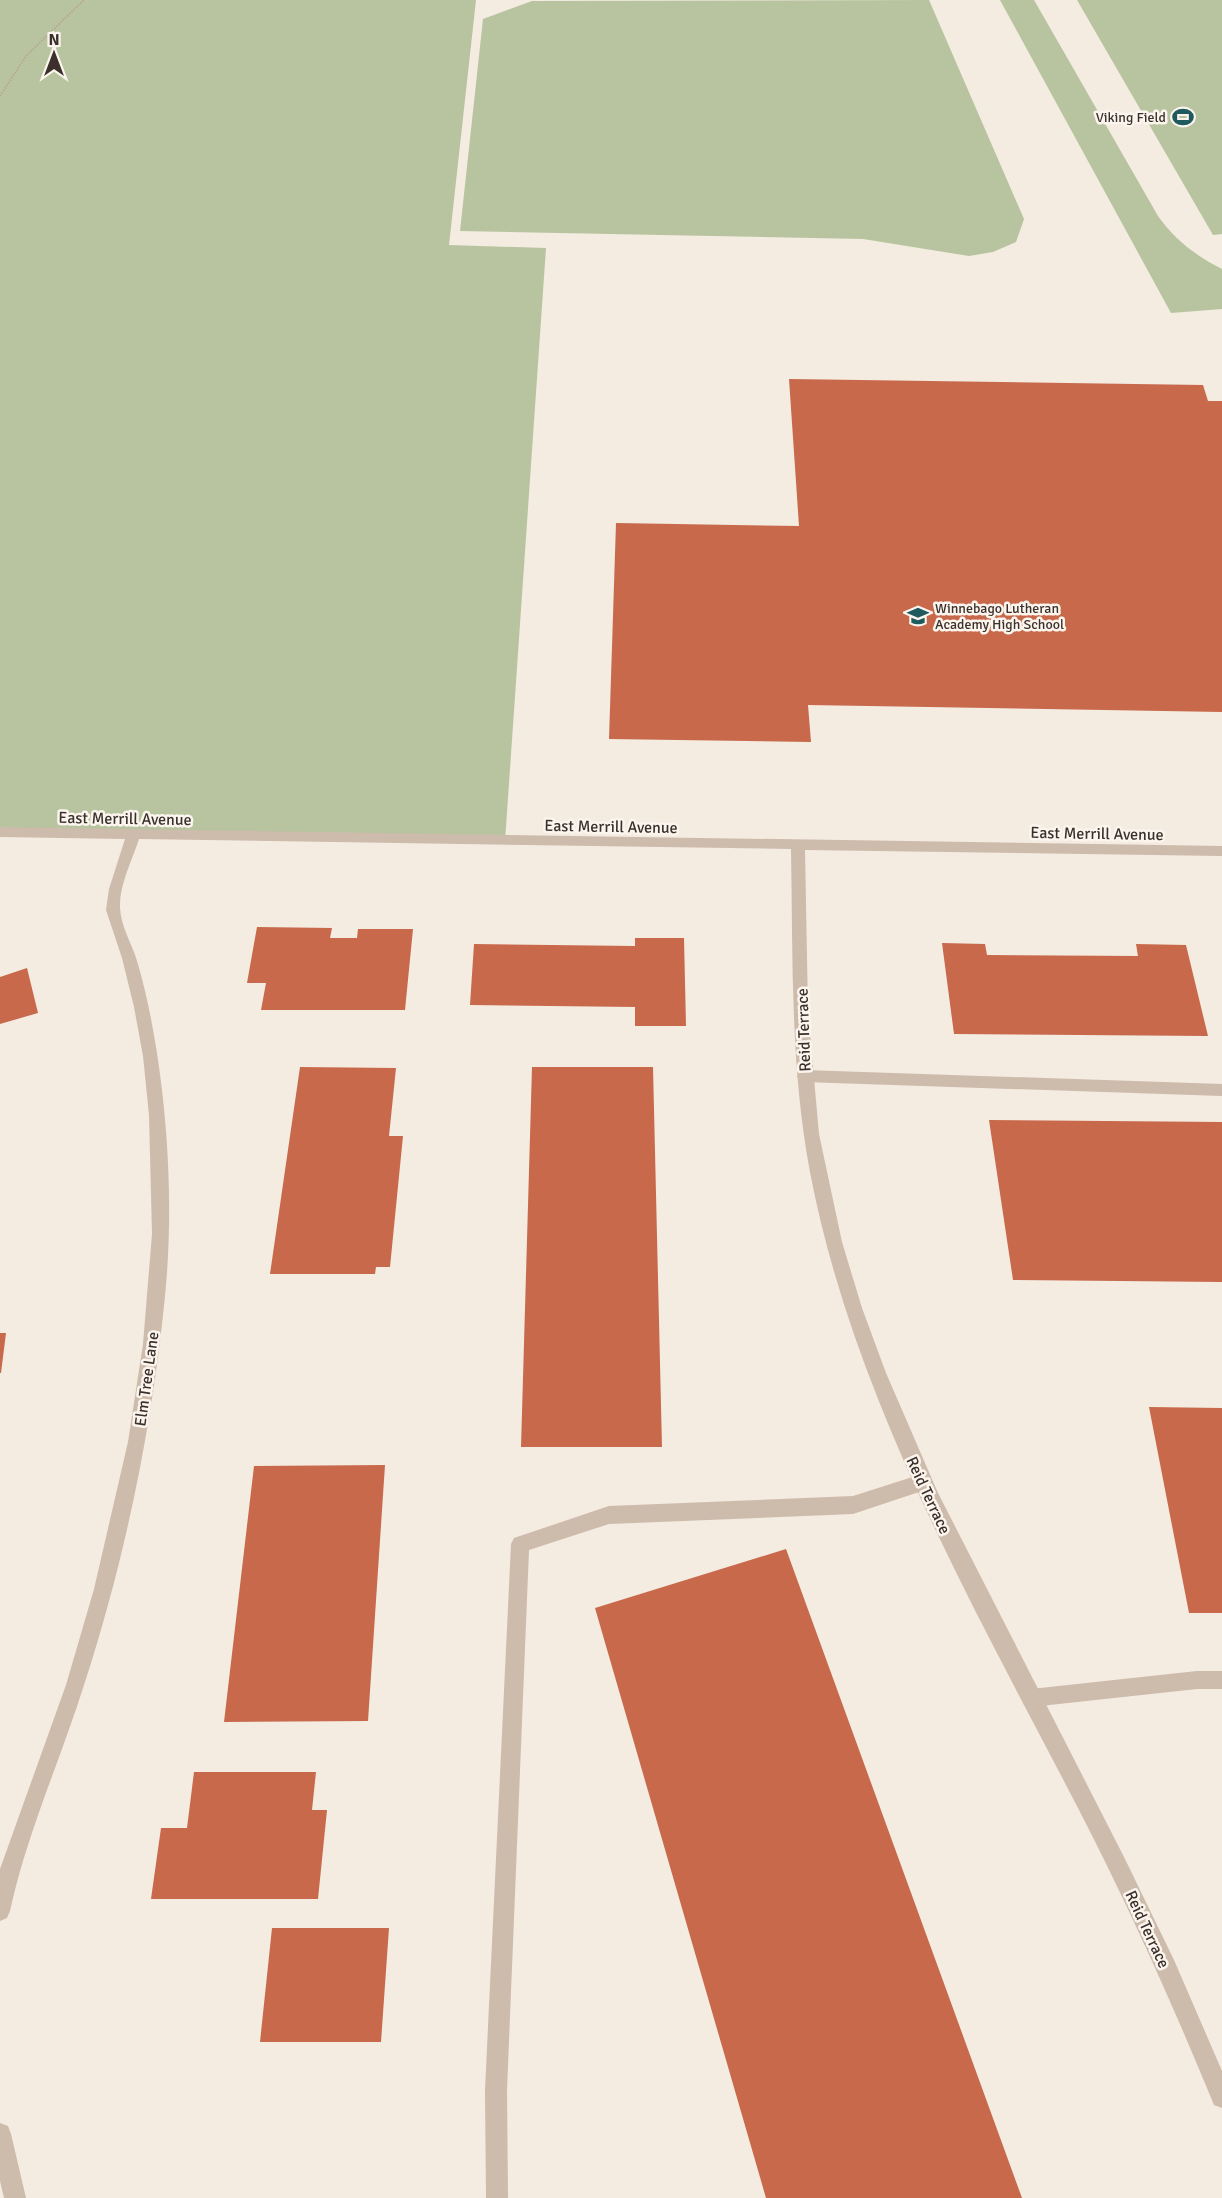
<svg xmlns="http://www.w3.org/2000/svg" width="1222" height="2198" font-family="Signika,sans-serif">
  <style>
    .green { fill: #b8c4a0 }
    .building { fill: #c8694b }
    .lines { fill: none; stroke-linecap: round; stroke-linejoin: round }
    .path { stroke: #b9a596; stroke-width: 2; stroke-dasharray: 1.5 1.5; stroke-linecap: butt }
    .service { fill: #cdbbac; fill-rule: evenodd }
    .minor { fill: #cdbbac; fill-rule: evenodd }
    .labels { text-anchor: middle; stroke-width: 5; stroke-linejoin: round; paint-order: stroke }
    .far-poi-label { font-size: 14px; fill: #3b302b; stroke: #fbf5ee; text-anchor: end }
    .street-label { font-size: 16px; fill: #3b302b; stroke: #fbf5ee }
  </style>
  <rect width="100%" height="100%" fill="#f4ebe1"/>
  <path class="green" d="M0 0H476L449 245 546 248 505 841 0 830Z
    M929 0 1024 219 1016 242 993 252 969 256 863 239 460 231 483 19 532 1Z
    M1000 0H1034L1158 216C1174 239 1196 256 1222 269V309L1171 313Z
    M1077 0H1222V234L1213 235Z"/>
  <path class="building" d="M789 379 1203 385 1208 401H1222V712L808 705 811 742 609 739 616 523 799 526Z
    M257 927 332 928 330 938H357L358 929H413L405 1010H261L266 983H247Z
    M635 938H684L686 1026H635V1007L470 1005 474 944 635 946Z
    M942 943 985 944 987 955 1138 956 1136 944 1186 945 1208 1036 954 1034Z
    M27 968 38 1013 0 1024V977Z
    M300 1067 396 1068 389 1136H403L390 1267H376L375 1274H270Z
    M532 1067H653L662 1447H521Z
    M989 1120 1222 1122V1282L1013 1280Z
    M0 1333H6L1 1373H0Z
    M1149 1407 1222 1408V1613H1189Z
    M385 1465 368 1721 224 1722 254 1466Z
    M786 1549 1022 2198H766L595 1608Z
    M194 1772H316L312 1810H327L318 1899H151L161 1828H187Z
    M272 1928H389L381 2042H260Z"/>
  <g class="lines">
    <path class="path" d="M0 96 26 56 84 0"/>
    <path class="service" d="M804 1070 1222 1084V1096L804 1082 799 1080 797 1076 799 1072Z
      M922 1474 928 1477 931 1483 928 1489 853 1514 609 1524 529 1550 507 2090 508 2198H486L485 2090 511 1544 514 1538 609 1506 853 1496Z
      M1197 1671H1222V1689H1197L1031 1707 1024 1705 1022 1698 1024 1691 1031 1689Z"/>
    <path class="minor" d="M0 827 1222 846V856L805 850 808 1011 819 1134 842 1242 862 1308 886 1373 938 1493 1124 1857 1174 1960 1222 2071V2108L1214 2105C1173 2005 1129 1907 1079 1810 975 1609 853 1398 810 1172 790 1066 793 957 791 849L139 839C132 861 119 885 120 908 121 927 132 944 137 961 146 991 152 1022 157 1053 169 1132 173 1215 165 1296 152 1428 125 1559 84 1685 60 1761 27 1833 10 1911L7 1918 0 1921V1869L66 1685 94 1589 128 1442 143 1344 152 1234 149 1115 143 1056 134 1007 122 958 106 910 109 889 125 839 0 837Z
      M0 2123 8 2126 11 2134 26 2198H4L0 2181Z"/>
  </g>
  <defs>
    <symbol id="stadium-bare" viewBox="-9 -9 18 18"><path d="M0-5a6.5 5 0 1 0 0 10a6.5 5 0 1 0 0-10ZM-3.5-1.8h7v3.6h-7Z" fill="#1f5a5e" stroke="#fbf5ee" stroke-width="2.5" paint-order="stroke"/></symbol>
    <symbol id="school-bare" viewBox="-9 -9 18 18"><path d="M0-5L7-2L0 1L-7-2ZM-4 1L0 2.5L4 1V4Q0 6-4 4Z" fill="#1f5a5e" stroke="#fbf5ee" stroke-width="2.5" paint-order="stroke"/></symbol>
  </defs>
  <g fill-rule="evenodd">
    <use href="#stadium-bare" x="1168" y="102" width="30" height="30"/>
    <use href="#school-bare" x="903" y="601" width="30" height="30"/>
  </g>
  <g class="labels">
    <g class="far-poi-label">
      <text x="1166" y="122">Viking Field</text>
      <text x="935" y="613" text-anchor="start">Winnebago Lutheran<tspan x="935" dy="16">Academy High School</tspan></text>
    </g>
    <g class="street-label">
      <text transform="translate(125 818) rotate(1)" y="6">East Merrill Avenue</text>
      <text transform="translate(611 826) rotate(1)" y="6">East Merrill Avenue</text>
      <text transform="translate(1097 833) rotate(1)" y="6">East Merrill Avenue</text>
      <text transform="translate(803 1030) rotate(-92)" y="6">Reid Terrace</text>
      <text transform="translate(146 1379) rotate(-82)" y="6">Elm Tree Lane</text>
      <text transform="translate(929 1495) rotate(65)" y="6">Reid Terrace</text>
      <text transform="translate(1148 1929) rotate(65)" y="6">Reid Terrace</text>
    </g>
  </g>
  <g transform="translate(54 54)" stroke="#fbf5ee" stroke-width="4.5" paint-order="stroke">
  <path d="M0-4.5L10 22L0 15L-10 22Z" fill="#3b302b"/>
  <text y="-9" font-size="16" font-weight="bold" text-anchor="middle" fill="#3b302b">N</text>
  </g>
</svg>
